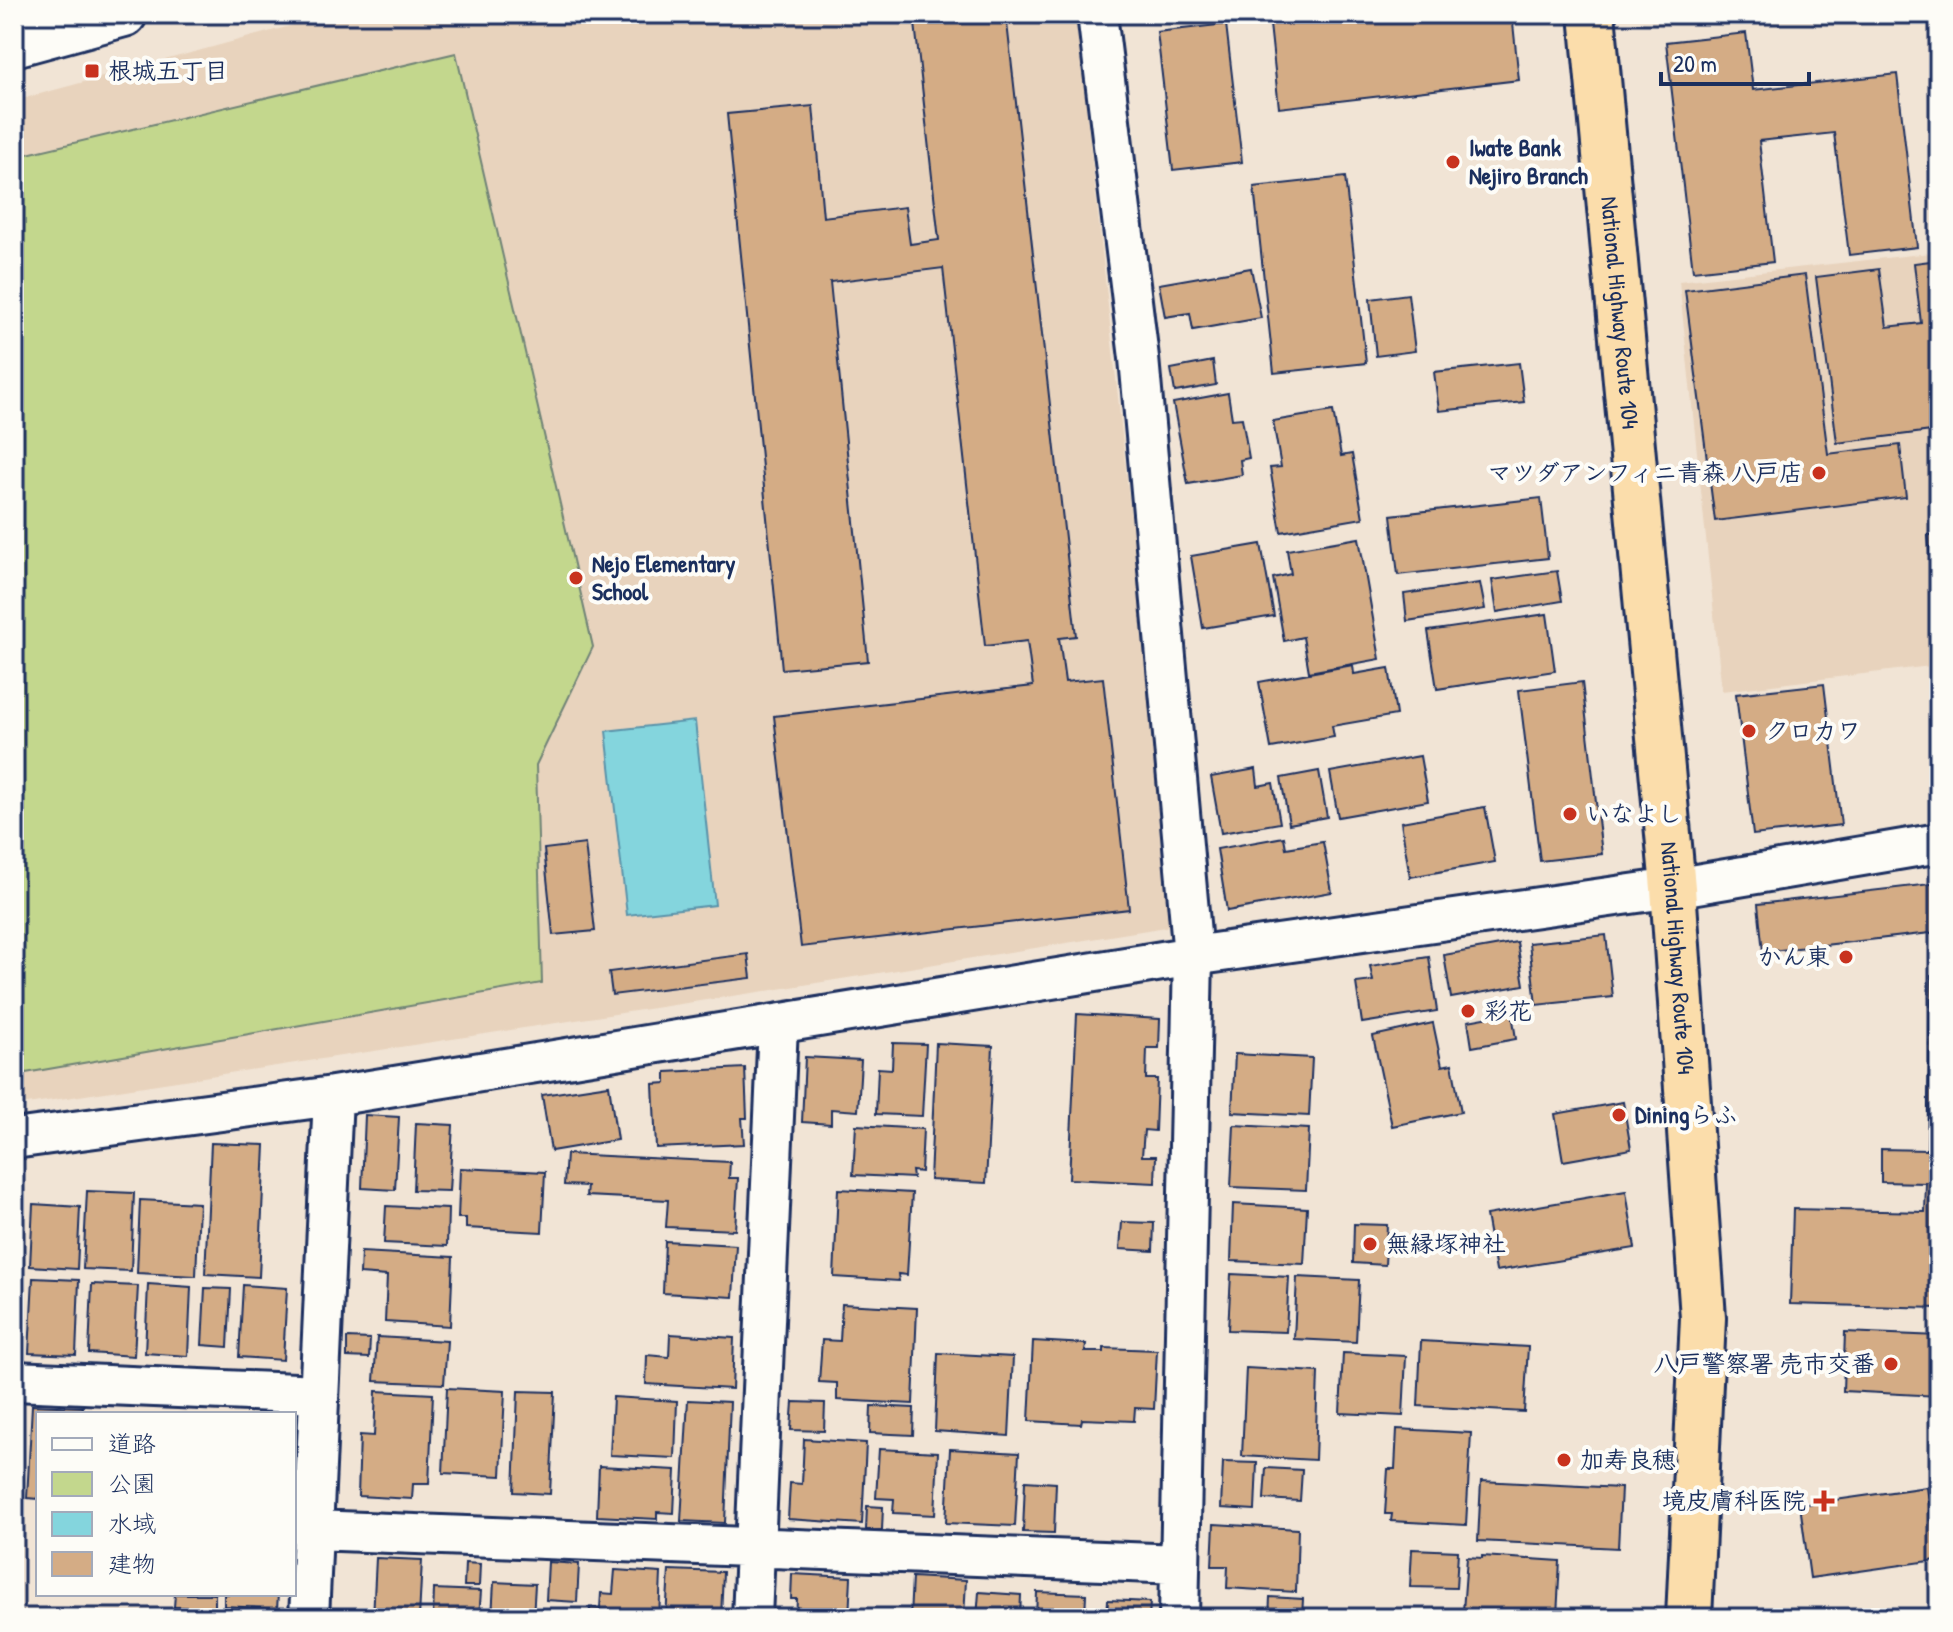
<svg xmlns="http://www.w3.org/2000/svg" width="1953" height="1632" font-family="'Patrick Hand','Klee One',sans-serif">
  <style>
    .built { fill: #e8d3bd }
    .green { fill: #c3d78d; stroke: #6f8376; stroke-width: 2 }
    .water { fill: #84d5dd; stroke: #5a93aa; stroke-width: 2 }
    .building { fill: #d4ac85; stroke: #1b2f5e; stroke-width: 2 }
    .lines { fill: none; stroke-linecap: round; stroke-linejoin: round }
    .street-casing { stroke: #1b2f5e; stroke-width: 44 }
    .secondary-casing { stroke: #1b2f5e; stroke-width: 50 }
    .highway-casing { stroke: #1b2f5e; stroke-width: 50 }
    .street { stroke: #fdfcf7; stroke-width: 38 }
    .secondary { stroke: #fdfcf7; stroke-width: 44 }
    .highway { stroke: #fbddab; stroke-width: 44 }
    .poi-dot { fill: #c8321e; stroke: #fdfcf7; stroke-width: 3 }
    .labels { text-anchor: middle; stroke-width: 8; stroke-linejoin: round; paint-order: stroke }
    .poi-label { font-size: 24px; font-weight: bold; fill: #1b2f5e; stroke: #fdfcf7; text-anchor: start }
    .street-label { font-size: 24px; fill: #1b2f5e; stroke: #fdfcf7 }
  </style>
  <rect width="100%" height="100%" fill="#f1e4d5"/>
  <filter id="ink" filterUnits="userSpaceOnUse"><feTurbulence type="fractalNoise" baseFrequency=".0125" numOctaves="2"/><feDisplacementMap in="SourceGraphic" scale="16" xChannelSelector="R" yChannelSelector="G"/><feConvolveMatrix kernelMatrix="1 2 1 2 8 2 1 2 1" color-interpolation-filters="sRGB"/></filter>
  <g filter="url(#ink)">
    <path class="built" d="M334 14H1076L1175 917 1166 927 785 988 14 1106V101Z
      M1939 252V665L1722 691 1679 281Z"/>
    <path class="green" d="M456 53 593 647 536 765 542 983 14 1075V157Z"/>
    <path class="water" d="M695 721 715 905 627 915 606 731Z"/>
    <path class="building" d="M914 14H1006L1076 636 1059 638 1065 682 1103 678 1129 909 801 947 774 716 1033 686 1027 641 985 646 943 268 830 282 868 661 782 669 727 114 813 106 823 217 905 207 910 244 939 240Z
      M1512 14 1519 80 1279 108 1269 15Z
      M1226 24 1242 162 1173 170 1157 32Z
      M1746 33 1753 90 1897 74 1917 247 1849 255 1834 133 1759 141 1773 262 1693 271 1666 42Z
      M1345 177 1366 363 1274 373 1254 187Z
      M1939 260V430L1837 443 1816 277 1879 269 1887 327 1921 323 1914 263Z
      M1251 268 1261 318 1193 330 1190 313 1165 317 1159 284Z
      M1805 275 1828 454 1900 445 1906 497 1715 521 1685 290Z
      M1408 294 1415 351 1376 356 1370 299Z
      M1213 361 1216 385 1175 392 1171 369Z
      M1519 363 1524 402 1439 411 1434 372Z
      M1228 393 1232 419 1242 418 1249 458 1240 460 1242 475 1188 484 1173 403Z
      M1333 411 1341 456 1352 454 1363 518 1281 532 1270 468 1281 467 1273 421Z
      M1541 498 1548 558 1398 575 1391 515Z
      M1939 534V637H1938L1928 535Z
      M1359 538 1380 659 1309 672 1303 637 1284 641 1273 578 1291 574 1287 550Z
      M1261 544 1274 616 1203 628 1191 556Z
      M1557 571 1562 601 1497 612 1492 580Z
      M1480 583 1485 609 1407 621 1404 594Z
      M1547 614 1555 671 1437 689 1428 631Z
      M1353 665 1354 674 1389 668 1396 715 1332 726 1334 737 1271 748 1259 682Z
      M1582 682 1602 854 1540 861 1519 690Z
      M1824 684 1841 825 1753 835 1736 694Z
      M1420 756 1428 801 1338 817 1330 772Z
      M1256 769 1258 786 1273 783 1280 823 1221 833 1211 777Z
      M1319 771 1327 817 1289 824 1281 778Z
      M1485 807 1495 862 1410 877 1401 822Z
      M1284 837 1286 848 1323 842 1332 892 1227 911 1217 849Z
      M585 844 595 931 553 935 544 849Z
      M1939 883V932L1763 952 1758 904Z
      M1606 935 1613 997 1536 1005 1529 943Z
      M1517 942 1524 985 1451 998 1444 955Z
      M748 954 751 978 612 995 609 972Z
      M1429 957 1437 1011 1362 1023 1356 983 1373 981 1370 966Z
      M1931 975H1939V1308L1790 1304 1793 1209 1925 1212 1926 1183 1881 1182V1149L1927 1150Z
      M1512 1013 1516 1039 1472 1047 1468 1021Z
      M1077 1014 1160 1019 1159 1048H1147L1146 1079H1157L1155 1131 1144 1130 1142 1156H1156L1155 1183 1069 1179Z
      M1433 1023 1442 1066 1452 1064 1461 1112 1392 1126 1373 1036Z
      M893 1043 926 1044 922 1116 876 1114 878 1068 892 1069Z
      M936 1043 993 1046 986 1183 930 1180Z
      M1235 1054 1312 1058 1309 1116 1232 1112Z
      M805 1057 861 1060 858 1111 831 1109V1124L802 1122Z
      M745 1068 747 1118H742L744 1144 656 1148 653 1084 666 1083V1072Z
      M609 1085 617 1140 551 1151 542 1095Z
      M1623 1102 1631 1149 1563 1161 1555 1114Z
      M365 1115 399 1117 395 1190 362 1188Z
      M416 1123 453 1125 449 1191 413 1190Z
      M856 1125 923 1129 921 1172 912 1171 913 1178 853 1175Z
      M1234 1125 1309 1129 1306 1190 1231 1187Z
      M211 1143 265 1145 259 1277 205 1274Z
      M566 1154 730 1162 729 1178H738L735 1230 666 1227 668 1200 586 1196 587 1186 564 1185Z
      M460 1168 545 1172 542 1232 466 1228V1218H458Z
      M14 1184H23L20 1240 14 1239Z
      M838 1189 912 1193 907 1275 898 1274 899 1281 834 1277Z
      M87 1191 134 1193 131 1271 83 1269Z
      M1626 1191 1635 1248 1496 1271 1486 1215Z
      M140 1200 199 1203 196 1276 137 1273Z
      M33 1204 80 1207 77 1269 30 1266Z
      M1233 1204 1307 1208 1304 1264 1231 1261Z
      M386 1206 448 1209 447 1246 384 1243Z
      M1122 1222 1154 1223 1153 1251 1120 1249Z
      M1354 1224 1387 1225 1385 1265 1353 1263Z
      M665 1241 736 1245 733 1297 663 1293Z
      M361 1252 453 1257 450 1326 385 1322 387 1276 360 1274Z
      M14 1258 22 1259 17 1348H14Z
      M1231 1274 1289 1277 1286 1332 1228 1330Z
      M1297 1277 1359 1280 1356 1342 1294 1339Z
      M33 1278 79 1280 76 1355 29 1353Z
      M92 1284 138 1286 134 1356 89 1353Z
      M148 1284 191 1287 188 1356 145 1353Z
      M243 1285 287 1288 283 1360 239 1357Z
      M205 1288 231 1289 228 1347 202 1345Z
      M842 1304 917 1308 913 1404 837 1400V1383L819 1382 822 1340 840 1341Z
      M1845 1332 1939 1336V1396L1843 1391Z
      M670 1334 734 1338 732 1389 646 1384 647 1355 669 1357Z
      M377 1337 447 1341 444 1384 374 1381Z
      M347 1338 370 1339 369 1358 347 1357Z
      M1033 1341 1086 1344 1085 1352H1104V1348L1157 1350 1154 1409 1135 1408 1134 1421 1082 1419 1081 1424 1029 1421Z
      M1421 1341 1528 1347 1524 1412 1418 1406Z
      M938 1353 1013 1357 1009 1436 935 1431Z
      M1343 1353 1406 1356 1403 1416 1340 1413Z
      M1246 1368 1318 1372 1315 1460 1242 1456Z
      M447 1388 505 1391 501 1476 443 1473Z
      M376 1391 433 1394 429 1484H413L412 1499 358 1496 360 1435 374 1436Z
      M518 1391 555 1392 550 1494 514 1492Z
      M613 1397 677 1401 675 1458 610 1455Z
      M688 1400 730 1402 725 1523 681 1521Z
      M793 1402 825 1403 824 1431 791 1430Z
      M32 1405 83 1407 82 1414H38V1499L27 1498Z
      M871 1406 914 1408 913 1435 870 1433Z
      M14 1412H21L16 1506H14Z
      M1397 1429 1471 1433 1466 1525 1391 1521 1392 1514H1385L1388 1469H1395Z
      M804 1439 866 1443 862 1524 788 1519 790 1483 802 1484Z
      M879 1449 938 1452 935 1515 893 1513 894 1499 876 1498Z
      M950 1449 1019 1453 1015 1526 946 1523Z
      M1223 1462 1257 1463 1255 1510 1221 1508Z
      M599 1466 676 1470 674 1513 657 1512V1519L597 1516Z
      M1266 1468 1302 1470 1300 1501 1264 1499Z
      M1025 1481 1056 1483 1054 1533 1023 1532Z
      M1481 1481 1621 1488 1618 1548 1478 1541Z
      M1927 1487 1937 1560 1810 1578 1800 1505Z
      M867 1506 883 1507 882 1530H866Z
      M1214 1524 1298 1529 1296 1592 1227 1588 1228 1566H1212Z
      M1412 1549 1458 1551 1456 1588 1410 1587Z
      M1482 1556 1560 1561 1557 1616 1463 1611 1467 1557 1482 1558Z
      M376 1558 422 1560 419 1618H373Z
      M548 1562 579 1564 577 1602 546 1600Z
      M465 1563 480 1564 479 1586H464Z
      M615 1570 661 1573 659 1618H589L590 1608 600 1609 601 1593 613 1594Z
      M669 1570 723 1572 721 1618H666Z
      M792 1574 851 1577 849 1618H796L797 1599H791Z
      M912 1577 966 1580 964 1618H910Z
      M494 1582 535 1584 533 1618H492Z
      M434 1589 481 1591 479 1618H433Z
      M979 1592 1021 1595 1020 1618H977Z
      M1037 1592 1086 1594 1085 1618H1036Z
      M175 1594H215V1609L174 1607Z
      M224 1594H278L277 1609 224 1606Z
      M1270 1597 1303 1599 1302 1618H1269Z
      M1108 1600 1150 1602 1149 1618H1107Z"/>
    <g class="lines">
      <defs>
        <path id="street" d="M1097 14 1139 358 1193 956 1179 1618
          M14 1139 333 1096 1193 956 1673 888 1939 843
          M14 1381 319 1394
          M313 1530 1180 1564
          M309 1618 333 1096
          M752 1618 778 1025"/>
        <path id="secondary" d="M14 44 124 14"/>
        <g id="highway">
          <path id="s1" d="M1592 14 1673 888 1703 1318 1689 1618"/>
        </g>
      </defs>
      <use href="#street" class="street-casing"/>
      <use href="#secondary" class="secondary-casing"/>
      <use href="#highway" class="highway-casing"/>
      <use href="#street" class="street"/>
      <use href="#secondary" class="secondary"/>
      <use href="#highway" class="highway"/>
    </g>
  </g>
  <g class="poi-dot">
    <rect x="84" y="63" width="16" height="16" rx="4"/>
    <circle cx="1453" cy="162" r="8"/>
    <circle cx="1819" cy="473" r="8"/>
    <circle cx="576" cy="578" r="8"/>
    <circle cx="1749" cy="731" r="8"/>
    <circle cx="1570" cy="814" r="8"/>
    <circle cx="1846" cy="957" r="8"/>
    <circle cx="1468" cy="1011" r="8"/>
    <circle cx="1619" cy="1115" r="8"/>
    <circle cx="1370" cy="1244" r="8"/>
    <circle cx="1891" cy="1364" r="8"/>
    <circle cx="1564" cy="1460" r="8"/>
    <path d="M1820 1489h8v8h8v8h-8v8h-8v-8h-8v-8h8z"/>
  </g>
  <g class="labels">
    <g class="poi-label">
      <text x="108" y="79">根城五丁目</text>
      <text x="1469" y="156">Iwate Bank<tspan x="1469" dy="28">Nejiro Branch</tspan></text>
      <text x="1803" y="481" text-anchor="end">マツダアンフィニ青森 八戸店</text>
      <text x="592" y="572">Nejo Elementary<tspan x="592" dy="28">School</tspan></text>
      <text x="1765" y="739">クロカワ</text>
      <text x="1586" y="822">いなよし</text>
      <text x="1830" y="965" text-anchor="end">かん東</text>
      <text x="1484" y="1019">彩花</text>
      <text x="1635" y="1123">Diningらふ</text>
      <text x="1386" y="1252">無縁塚神社</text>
      <text x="1875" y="1372" text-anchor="end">八戸警察署 売市交番</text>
      <text x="1580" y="1468">加寿良穂</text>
      <text x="1806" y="1509" text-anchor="end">境皮膚科医院</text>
    </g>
    <g class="street-label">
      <text dy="8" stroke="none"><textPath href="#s1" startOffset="300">National Highway Route 104</textPath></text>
      <text dy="8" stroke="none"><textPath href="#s1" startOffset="948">National Highway Route 104</textPath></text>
    </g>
  </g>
  <rect width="1953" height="1632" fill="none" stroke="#fdfcf7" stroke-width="48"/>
  <rect x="24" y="24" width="1905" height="1584" fill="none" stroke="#1b2f5e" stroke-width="3" filter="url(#ink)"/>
  <rect x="36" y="1412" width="260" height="184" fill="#fdfcf7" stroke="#a3aaba" stroke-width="2"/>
  <rect x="52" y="1438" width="40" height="12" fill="#fdfcf7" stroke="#a3aaba" stroke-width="2"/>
  <text x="108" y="1452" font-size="24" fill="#1b2f5e">道路</text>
  <rect x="52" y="1472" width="40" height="24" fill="#c3d78d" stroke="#a3aaba" stroke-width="2"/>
  <text x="108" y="1492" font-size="24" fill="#1b2f5e">公園</text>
  <rect x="52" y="1512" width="40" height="24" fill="#84d5dd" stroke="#a3aaba" stroke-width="2"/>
  <text x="108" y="1532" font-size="24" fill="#1b2f5e">水域</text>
  <rect x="52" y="1552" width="40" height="24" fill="#d4ac85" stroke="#a3aaba" stroke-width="2"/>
  <text x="108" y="1572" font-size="24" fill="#1b2f5e">建物</text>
  <path d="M1661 72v12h148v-12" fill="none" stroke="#1b2f5e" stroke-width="4"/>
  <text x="1673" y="72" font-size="24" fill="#1b2f5e" stroke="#fdfcf7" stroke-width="6" paint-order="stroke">20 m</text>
</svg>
